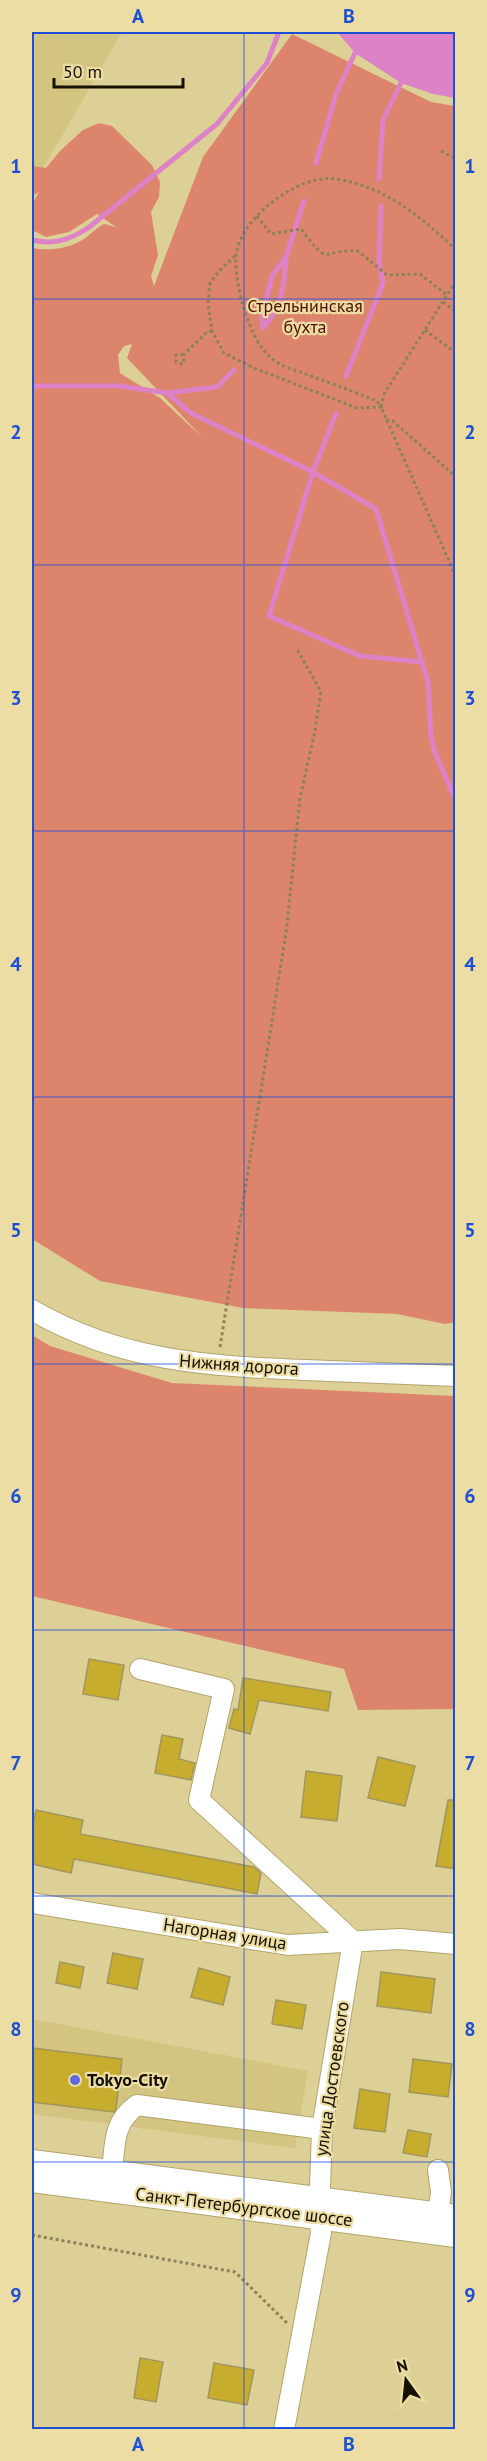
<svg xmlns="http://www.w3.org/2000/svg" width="487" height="2461" font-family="'PT Sans',sans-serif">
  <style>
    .built { fill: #d3c482 }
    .green { fill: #dc856c; fill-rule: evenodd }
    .water { fill: #dd82c7 }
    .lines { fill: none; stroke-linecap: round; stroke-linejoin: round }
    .stream { stroke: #dd82c7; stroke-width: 5 }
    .building { fill: #c7ad2d; stroke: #a2955d; stroke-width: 1.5 }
    .minor-casing { stroke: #b1a46c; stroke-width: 22 }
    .major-casing { stroke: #b1a46c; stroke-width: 26 }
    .path { stroke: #8b8259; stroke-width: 3; stroke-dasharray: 3 3; stroke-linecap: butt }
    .minor { stroke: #fff; stroke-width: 20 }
    .major { stroke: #fff; stroke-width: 24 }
    .grid { fill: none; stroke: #1d4ed8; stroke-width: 1.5; stroke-opacity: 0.55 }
    .poi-dot { fill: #6067df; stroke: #ebdda3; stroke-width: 2 }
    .labels { text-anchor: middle; stroke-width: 4.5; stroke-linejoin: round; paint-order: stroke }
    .park-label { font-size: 18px; fill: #520f00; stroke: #ebdda3 }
    .street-label { font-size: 18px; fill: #151000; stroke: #ebdda3 }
    .poi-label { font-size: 18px; font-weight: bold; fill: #151000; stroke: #ebdda3; text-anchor: start }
    .neatline { fill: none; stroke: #1d4ed8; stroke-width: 2 }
    .grid-label { font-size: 20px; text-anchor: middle; font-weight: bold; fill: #1d4ed8 }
  </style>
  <rect width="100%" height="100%" fill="#ddd096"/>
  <path class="built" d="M32 32H122L41 172 32 170Z
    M32 2019 308 2071 295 2148 32 2114Z"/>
  <path class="green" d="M292 34 431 102 455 106 456 1322 445 1324 397 1314 243 1308 100 1281 32 1239V248C49 251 68 249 84 239 91 234 96 228 104 224L116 227 97 214 69 232 46 237 32 230V204L39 192 32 196V166L46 168 60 151 83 130 99 123 112 126 152 165 160 182 159 197 151 212 158 255 151 276 154 286 203 157ZM132 344 127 358 203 438 160 398 120 373 118 355 124 346Z
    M32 1335 50 1346 172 1383 455 1396V1709L358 1710 344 1669 32 1596Z"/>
  <path class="water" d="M337 32H455V98L433 94 401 83 355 53Z"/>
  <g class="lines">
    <path class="stream" d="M316 163 336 94 355 53
      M379 179 383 120 401 83
      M32 240C54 245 69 240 88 228L217 124 267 63 279 32
      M263 328 262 318 272 276 286 257 304 201
      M263 328C283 307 284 285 286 258
      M346 376 383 283 379 262 381 206
      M32 386H120L167 393 217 387 234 370
      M167 393 191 413 313 472 376 509 428 682 431 736 434 750 456 801
      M336 413 313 472 269 616 360 656 423 662"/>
  </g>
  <path class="building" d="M89 1659 124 1665 118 1700 83 1694Z
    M243 1678 331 1692 328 1711 259 1700 250 1734 229 1728 234 1709 238 1710Z
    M162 1735 183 1739 179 1759 195 1763 191 1780 155 1773Z
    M378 1757 415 1766 405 1806 368 1798Z
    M306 1771 342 1776 337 1821 301 1817Z
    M448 1800H456V1869L436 1866Z
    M36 1810 83 1820 80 1834 254 1867 261 1873 257 1894 74 1859 71 1873 32 1864V1830Z
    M113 1953 143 1959 137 1989 107 1983Z
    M60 1962 84 1967 80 1988 56 1983Z
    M199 1968 230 1977 223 2005 191 1997Z
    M381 1972 435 1979 431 2013 377 2006Z
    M276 2000 306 2005 302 2029 272 2024Z
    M32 2048 122 2059 116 2109 114 2112 32 2102Z
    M413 2059 452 2064 448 2097 409 2092Z
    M360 2089 390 2094 385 2132 354 2128Z
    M408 2130 431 2134 427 2157 403 2153Z
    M140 2358 163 2362 156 2402 134 2398Z
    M214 2363 254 2370 247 2405 208 2398Z"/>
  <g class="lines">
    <defs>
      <path id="minor" d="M32 1310C120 1361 206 1366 305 1370 355 1372 405 1374 456 1376
        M140 1669 224 1689 199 1800 353 1941
        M32 1903 288 1945 400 1939 456 1944
        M438 2170 441 2192 438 2214
        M112 2172C115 2144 113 2122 137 2105L322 2129
        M284 2430 321 2233 319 2217 322 2129 353 1941"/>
      <path id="major" d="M32 2162 456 2217
        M32 2180 456 2235"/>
    </defs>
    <use href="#minor" class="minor-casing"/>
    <use href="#major" class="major-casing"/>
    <path class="path" d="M441 151 456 159
      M257 216 271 234 301 229C332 269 318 249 358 251L387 275 420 274 447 295
      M235 256 219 271 210 283 208 304 212 331 224 353 254 368 357 408 381 407 377 401C354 392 331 383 308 375 296 370 281 367 271 358 250 341 234 284 236 257 238 219 299 173 336 179 386 187 420 216 456 250
      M456 281 384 394 381 407 456 577
      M443 302 456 312
      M425 330 456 353
      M183 355 179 354 176 355V362L182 364 184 362 183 355 206 333 212 331
      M386 420 393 421 456 477
      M220 1347 286 933 300 798 315 731 321 692 297 649
      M32 2235 235 2272 287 2323"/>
    <use href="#minor" class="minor"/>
    <use href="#major" class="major"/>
  </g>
  <path class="grid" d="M244 32V2430M32 299H456M32 565H456M32 831H456M32 1097H456M32 1364H456M32 1630H456M32 1896H456M32 2162H456"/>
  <circle class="poi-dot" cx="75" cy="2080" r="6"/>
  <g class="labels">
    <g class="park-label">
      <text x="305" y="312">Стрельнинская<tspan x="305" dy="21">бухта</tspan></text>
    </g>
    <g class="street-label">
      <text transform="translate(239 1365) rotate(4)" y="6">Нижняя дорога</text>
      <text transform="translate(225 1934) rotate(9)" y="6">Нагорная улица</text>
      <text transform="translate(332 2079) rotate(-82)" y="6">улица Достоевского</text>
      <text transform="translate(244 2207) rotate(7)" y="6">Санкт-Петербургское шоссе</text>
    </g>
    <g class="poi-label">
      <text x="87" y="2086">Tokyo-City</text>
    </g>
  </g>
  <rect width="487" height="2461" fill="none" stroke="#ebdda3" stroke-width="66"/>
  <g transform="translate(406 2380) rotate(345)" stroke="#ebdda3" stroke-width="4.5" paint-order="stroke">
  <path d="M0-4.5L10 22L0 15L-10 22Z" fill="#151000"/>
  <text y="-9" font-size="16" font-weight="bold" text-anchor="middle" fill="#151000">N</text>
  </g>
  <path d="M54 78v9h129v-9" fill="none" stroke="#151000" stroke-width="3"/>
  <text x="63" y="78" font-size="18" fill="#151000" stroke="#ebdda3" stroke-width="4.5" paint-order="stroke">50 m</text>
  <rect x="33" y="33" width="421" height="2395" class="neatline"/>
  <g class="grid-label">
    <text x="138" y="23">A</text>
    <text x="349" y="23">B</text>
    <text x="16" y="173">1</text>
    <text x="470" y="173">1</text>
    <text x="16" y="439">2</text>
    <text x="470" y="439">2</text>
    <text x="16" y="705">3</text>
    <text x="470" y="705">3</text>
    <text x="16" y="971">4</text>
    <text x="470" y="971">4</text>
    <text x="16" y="1237">5</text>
    <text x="470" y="1237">5</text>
    <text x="16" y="1503">6</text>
    <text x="470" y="1503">6</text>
    <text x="16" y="1770">7</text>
    <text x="470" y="1770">7</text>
    <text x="16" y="2036">8</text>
    <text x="470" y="2036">8</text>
    <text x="16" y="2302">9</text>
    <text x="470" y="2302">9</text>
    <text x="138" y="2451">A</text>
    <text x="349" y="2451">B</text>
  </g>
</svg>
